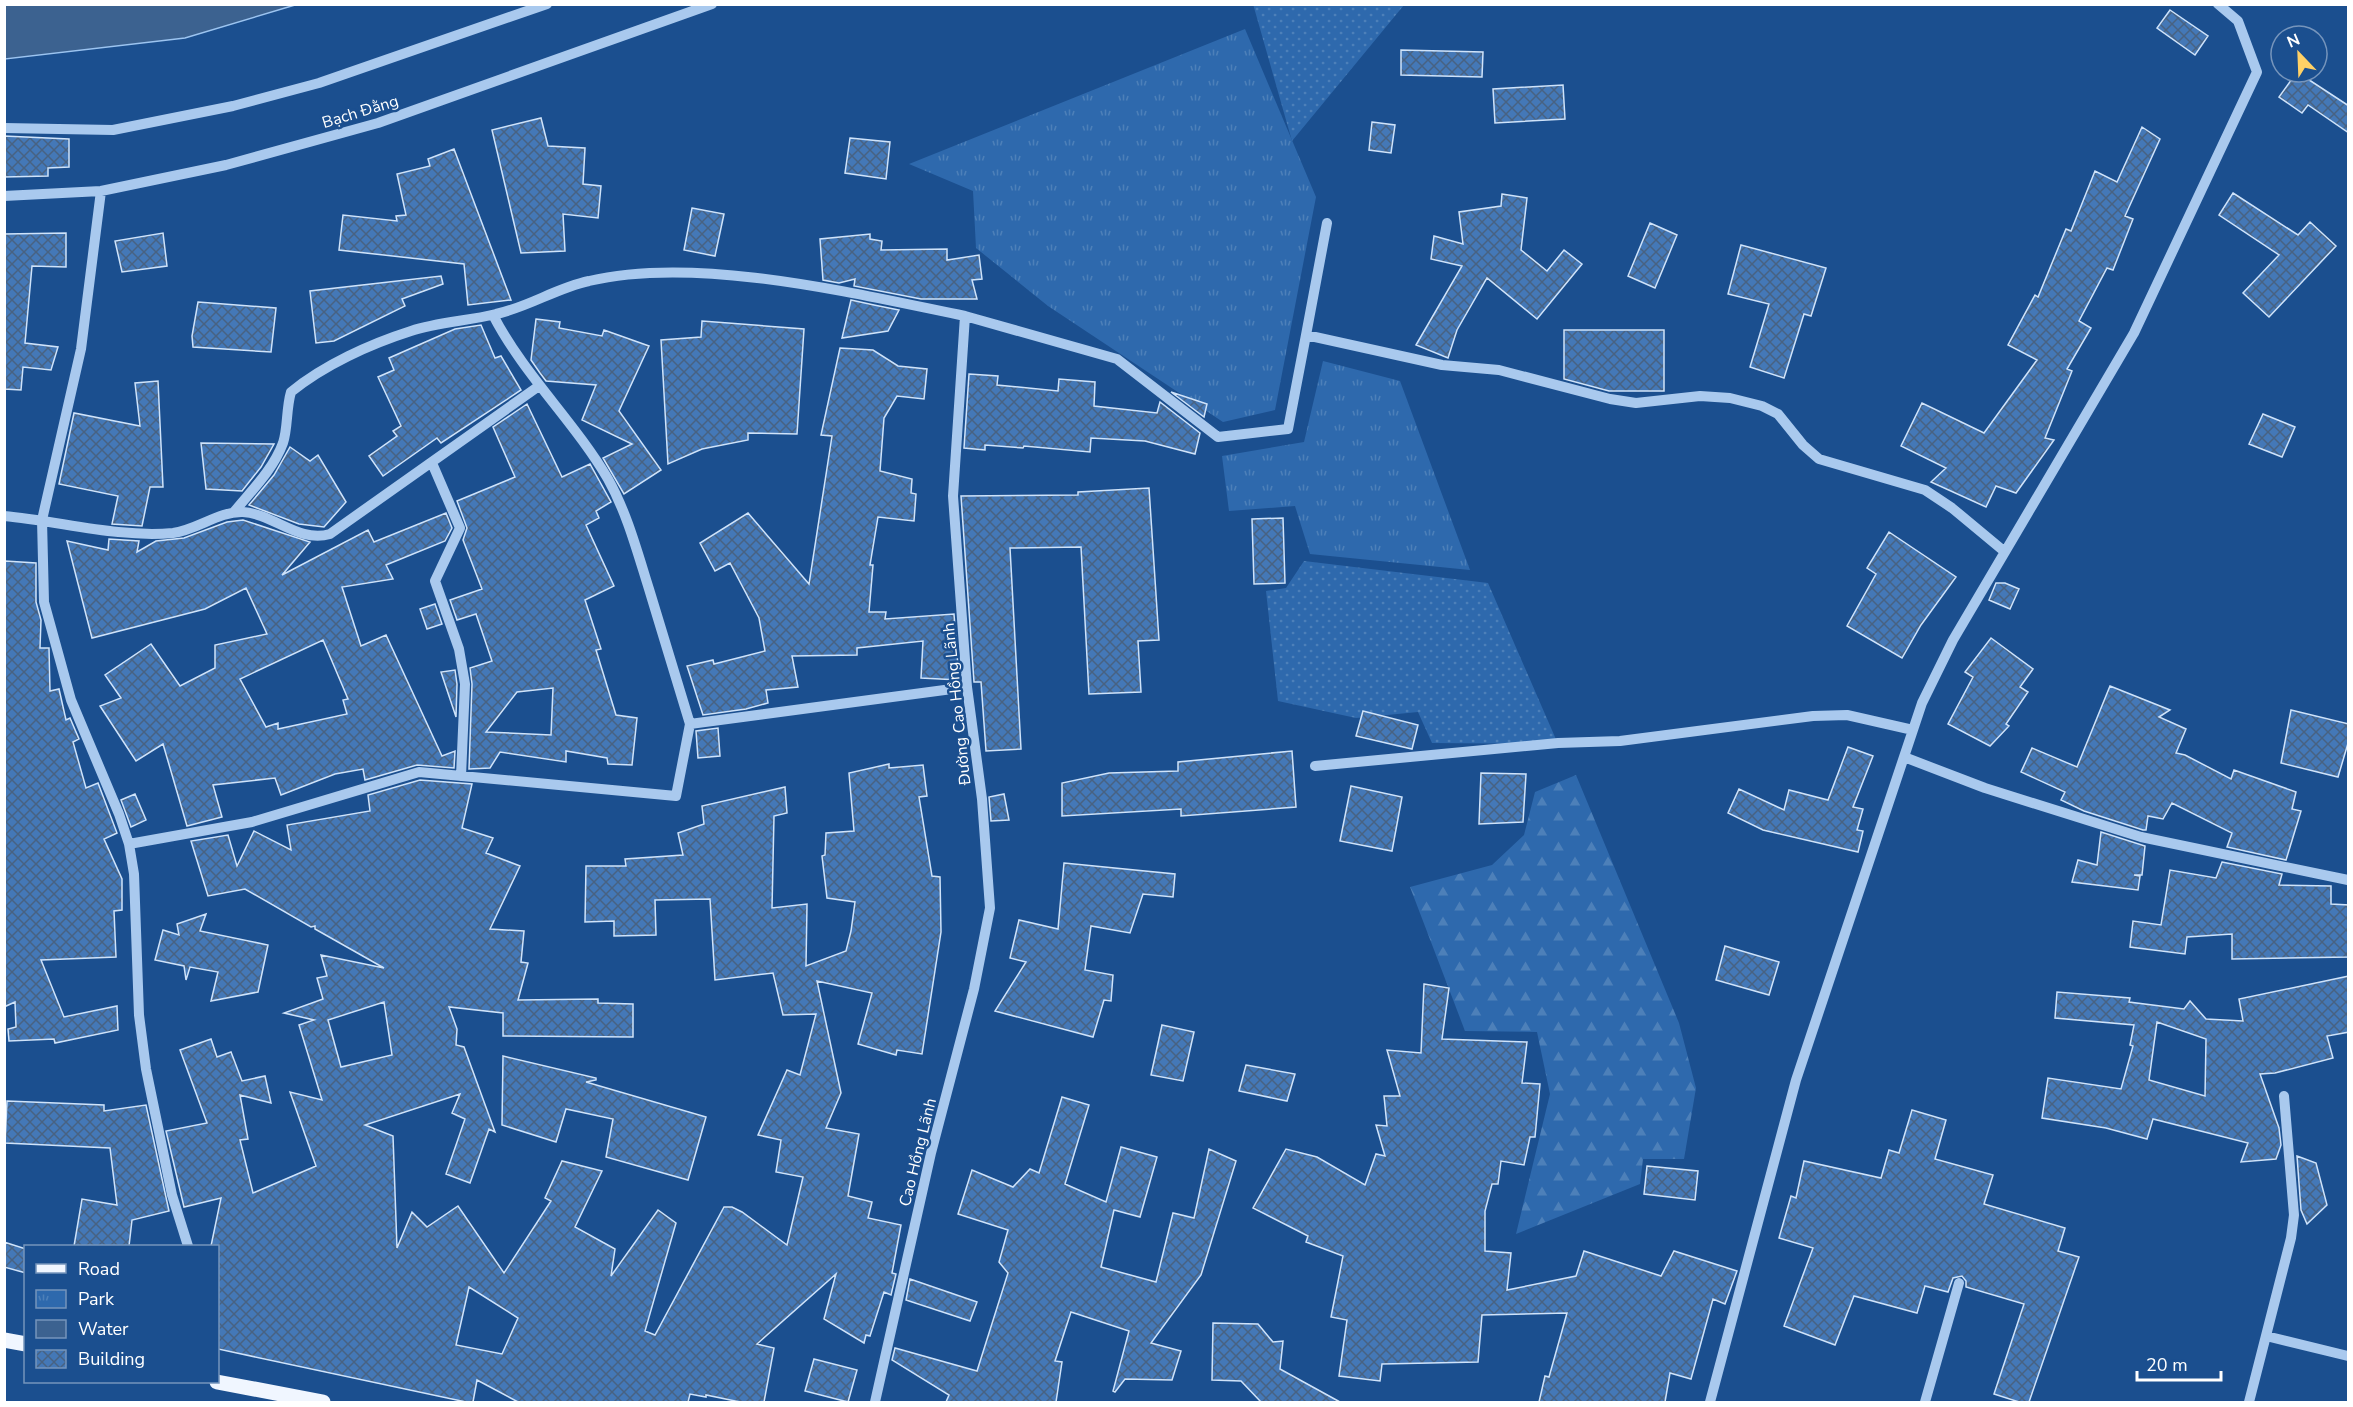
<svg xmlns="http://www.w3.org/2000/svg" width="2353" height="1407" font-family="'Nunito Sans',sans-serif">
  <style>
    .grass { fill: url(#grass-dots) }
    .forest { fill: url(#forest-firs) }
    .park { fill: url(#park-tufts) }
    .water { fill: #3c6290; stroke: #9cc4f0; stroke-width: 1.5 }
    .building { fill: url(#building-cross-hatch); stroke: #cfe3fa; stroke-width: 1.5; fill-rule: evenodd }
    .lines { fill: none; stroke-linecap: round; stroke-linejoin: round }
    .minor { stroke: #a9c9ee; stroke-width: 10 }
    .major { stroke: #f0f6ff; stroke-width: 15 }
    .labels { text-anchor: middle; stroke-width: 5; stroke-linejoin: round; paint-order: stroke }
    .street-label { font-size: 16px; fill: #fff; stroke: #1b4f8f }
  </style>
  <defs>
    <pattern id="grass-dots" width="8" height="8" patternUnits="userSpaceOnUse" patternTransform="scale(1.5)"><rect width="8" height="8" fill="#2e69ad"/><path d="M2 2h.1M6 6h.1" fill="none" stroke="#4d80b9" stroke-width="1.8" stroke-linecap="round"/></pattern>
    <pattern id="forest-firs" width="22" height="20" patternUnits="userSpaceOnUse" patternTransform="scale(1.5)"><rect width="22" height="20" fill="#2e69ad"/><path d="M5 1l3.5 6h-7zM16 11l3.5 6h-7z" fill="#4d80b9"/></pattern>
    <pattern id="park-tufts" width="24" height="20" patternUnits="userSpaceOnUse" patternTransform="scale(1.5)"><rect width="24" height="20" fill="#2e69ad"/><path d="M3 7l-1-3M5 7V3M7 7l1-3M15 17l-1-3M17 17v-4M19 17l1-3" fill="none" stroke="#4d80b9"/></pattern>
    <pattern id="building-cross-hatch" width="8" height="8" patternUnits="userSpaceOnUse" patternTransform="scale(1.5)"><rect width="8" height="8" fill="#4478b7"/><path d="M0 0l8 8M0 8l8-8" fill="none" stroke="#486282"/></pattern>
  </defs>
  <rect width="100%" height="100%" fill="#1b4f8f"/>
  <path class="grass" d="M1253 4H1404V5L1292 141Z
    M1304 561 1488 583 1558 744 1432 743 1418 712 1356 718 1278 701 1266 591 1286 588Z"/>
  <path class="forest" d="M1576 775 1679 1023 1696 1088 1684 1159H1643L1640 1184 1516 1234 1550 1094 1537 1032 1465 1031 1410 887 1492 865 1524 835 1535 792Z"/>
  <path class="park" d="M1245 29 1316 197 1275 410 1223 422 1048 306 976 248 973 191 909 164Z
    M1323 361 1400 381 1470 570 1310 554 1295 506 1229 511 1222 456 1304 442Z"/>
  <path class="water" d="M4 5 5 4 295 5 185 38 5 59Z"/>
  <path class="building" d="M2170 10 2208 36 2195 55 2157 28Z
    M1401 50 1483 52 1482 77 1401 75Z
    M2297 72 2349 106V133L2308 105 2302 113 2279 97Z
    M1563 85 1565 119 1495 123 1493 89Z
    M541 118 548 146 585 148 583 184 601 186 598 218 563 214 565 251 521 253 492 130Z
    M1372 122 1395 125 1391 153 1369 150Z
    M2142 127 2160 139 2125 216 2133 219 2113 270 2107 268 2079 321 2091 328 2067 369 2072 371 2045 438 2054 440 2016 493 1996 486 1986 507 1931 482 1946 468 1901 446 1922 403 1984 433 2037 360 2008 345 2035 295 2038 297 2066 229 2071 231 2095 171 2117 182Z
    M4 136 69 139V167L48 168V176L4 177Z
    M850 138 890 142 886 179 845 173Z
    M454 149 511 300 468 305 464 264 339 250 343 215 397 221 396 216 406 215 397 174 430 166 428 159Z
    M2233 193 2298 235 2310 222 2336 246 2269 317 2243 293 2279 255 2219 215Z
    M1502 194 1527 198 1521 250 1547 271 1564 250 1582 264 1537 319 1487 278 1457 330 1448 358 1416 345 1462 266 1431 259 1434 236 1463 244 1459 212 1501 206Z
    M692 208 724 214 715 256 684 250Z
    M1650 223 1677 235 1655 288 1628 276Z
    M66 233V267L32 266 25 343 58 347 51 370 23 367 21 390 4 389V234Z
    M163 233 167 266 122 272 115 241Z
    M870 234V239L882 241 881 250 947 249V260L979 255 982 279 972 280 977 299H921L854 286 855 279 839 283 823 280 820 239Z
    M1741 245 1826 268 1811 316 1804 314 1784 378 1750 367 1769 304 1728 294Z
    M441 276 443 284 402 299 405 306 334 341 316 343 310 291Z
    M851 300 874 305 899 310 888 331 842 338Z
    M198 302 276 308 271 352 193 347 192 336Z
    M536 319 560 322 559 328 602 336 604 330 649 346 619 411 661 470 624 494 603 458 632 444 582 420 596 385 546 381 540 373 531 360Z
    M702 321 804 329 797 434 748 433V440L702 449 668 464 661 340 701 337Z
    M481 325 495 358 501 356 521 390 441 443 437 438 383 476 369 456 397 436 393 431 401 426 378 377 394 370 389 358 455 329Z
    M1564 330H1664V391H1609L1564 379Z
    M840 348 873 350 898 366 927 369 924 399 897 396 884 418 880 471 912 479 911 493 916 494 914 521 878 517 870 565H873L869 612H886L885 619 954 614 959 680 921 678 923 641 857 648V655L792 656 798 687 766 690 768 703 746 709 703 715 687 666 713 660 714 664 765 651 759 618 730 563 715 571 700 543 748 513 809 584 832 436 821 435Z
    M969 374 998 376 997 385 1058 391 1059 379 1095 382 1094 406 1157 413 1160 402 1200 433 1195 454 1145 441 1091 438 1090 452 1024 446 1023 448 985 445V450L964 448Z
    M158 381 163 487H150L142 526 112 524 118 496 59 484 74 413 140 426 135 383Z
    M1171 392 1207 404 1204 417Z
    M527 404 562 477 590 464 611 502 596 511 599 518 586 525 614 586 585 600 601 649 596 650 616 715 637 718 632 765 608 764 607 758 566 751V762L500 752 490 768 469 769 472 684 470 668 492 661 476 614 457 620 450 600 482 589 463 540 467 528 457 501 515 477 493 427ZM553 688 551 735 486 732 517 692Z
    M2263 414 2295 427 2282 457 2249 444Z
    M201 443 274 444 261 467 242 491 206 489Z
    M290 447 310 461 318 455 346 502 324 527 299 524 249 505 274 475Z
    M1149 488 1159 640 1138 641 1141 692 1089 694 1081 547 1010 548 1021 749 986 751 981 682H974L961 496 1078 495V492Z
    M446 513 452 528 445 541 386 565 393 579 342 587 361 646 386 635 442 756 455 751 454 768 417 765 365 780 363 769 335 774 281 795 275 778 213 785 222 817 187 826 163 744 136 761 100 706 121 698 105 675 151 644 180 686 215 668V645L267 634 246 588 205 609 92 638 67 541 108 550 109 539 139 541 137 552 156 541 184 538 227 522 243 520 310 542 282 575 368 530 374 542ZM323 640 348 699 343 700 347 714 278 729V723L266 727 240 679Z
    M1283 518 1285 583 1254 584 1252 519Z
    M1889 532 1956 577 1921 625 1902 658 1847 626 1876 574 1867 568Z
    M5 561 36 563V602L41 620 40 648H49L50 691 59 689 66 720 70 718 79 739 73 742 86 788 98 783 117 833 104 839 122 879V910L114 911 116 957 41 960 64 1017 117 1006 118 1030 55 1043 54 1039 9 1041 8 1029 16 1027 15 1002 4 1007Z
    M1996 583H2005L2019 589 2010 609 1989 600Z
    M435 604 442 624 427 629 420 609Z
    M1991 638 2033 669 2020 687 2028 692 2006 724 2009 726 1990 746 1948 724 1973 677 1965 672Z
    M455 670 457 684 456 717 441 672Z
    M2110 686 2170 710 2159 717 2186 729 2176 753 2185 755 2231 779 2234 770 2296 792 2292 809 2301 811 2286 860 2227 847 2232 833 2172 803 2163 819 2148 816 2146 830H2143L2084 811 2061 800 2065 792 2021 772 2032 748 2077 767Z
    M2291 710 2349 724V740L2338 777 2281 763Z
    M1363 711 1418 725 1412 749 1356 736Z
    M718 728 720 756 698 758 696 731Z
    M1848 747 1873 756 1853 807 1863 809 1857 830 1863 831 1858 852 1763 830 1728 813 1739 789 1784 810 1789 790 1828 800Z
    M1292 751 1296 807 1181 816V809L1062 816V783L1109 773 1178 771V762Z
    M889 764V768L923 765 927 796 919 797 932 876 940 877 941 932 922 1054 897 1050 896 1055 858 1044 872 993 817 981 841 1093 826 1128 859 1134 848 1196 872 1202 868 1218 901 1225 892 1273 896 1274 891 1295 884 1292 870 1336 866 1335 864 1343 824 1319 836 1274 757 1344 774 1348 764 1402H740L706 1395V1397L690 1394 688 1402H518L477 1380 473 1402H466L218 1349V1246H211L221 1198 184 1207 166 1131 207 1123 180 1050 211 1039 217 1057 231 1052 242 1081 265 1076 271 1103 240 1095 248 1139 240 1140 253 1193 316 1166 290 1092 322 1100 299 1025 314 1020 284 1013 323 999 317 978 327 976 321 955 384 968 315 929V926L311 927 245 889 208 896 191 841 228 835 237 866 254 831 291 850 287 825 370 811 368 795 420 780 472 784 462 828 493 838 486 853 520 866 490 929 524 931 521 962 528 963 518 1000 598 999V1003L633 1004V1037L503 1036V1013L449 1007 457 1029 456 1045 464 1047 495 1132 489 1129 470 1183 446 1174 465 1119 452 1113 460 1094 365 1125 393 1136 397 1248 412 1212 427 1227 458 1206 504 1273 551 1201 545 1198 562 1161 602 1171 575 1227 615 1249 611 1276 658 1210 676 1223 645 1331 655 1335 724 1207H732L742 1212 787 1245 803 1177 776 1172 781 1140 758 1135 787 1070 800 1075 816 1014 783 1015 773 973 715 980 710 899 655 900 656 935 614 936V921L585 922 586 866H626L625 859 683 855 678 833 704 824 702 806 785 787 787 813 774 816 772 908 807 904 806 966 846 951 851 931 855 902 827 898 822 856 825 855 826 833 854 831 849 773ZM384 1002 392 1055 341 1067 328 1020ZM469 1287 518 1318 502 1354 456 1345Z
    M1481 773 1526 774 1523 822 1479 824Z
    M1351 786 1402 797 1392 851 1340 841Z
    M135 794 146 820 131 827 121 800Z
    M1004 794 1009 820 991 821 989 797Z
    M2101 832 2145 846 2142 875H2134L2140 876 2138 890 2072 882 2078 860 2097 865Z
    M2222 862 2282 874 2279 885 2331 886V904L2349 905V957L2232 959V934L2187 937 2185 954 2130 947 2133 921 2161 925 2170 870 2216 878Z
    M1064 863 1175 874 1173 897 1143 894 1130 933 1091 926 1085 970 1113 975 1111 1001 1104 1000 1093 1037 995 1011 1026 962 1010 958 1019 920 1058 929Z
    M206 914 200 931 268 945 258 992 211 1001 218 972 190 967 186 980 184 966 155 960 163 930 179 935 177 924Z
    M1725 946 1779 962 1769 995 1716 980Z
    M2349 976V1032L2327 1036 2333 1058 2275 1073 2260 1074 2279 1128 2281 1145 2276 1159 2241 1162 2248 1143 2153 1119 2147 1139 2106 1128 2042 1118 2048 1078 2121 1089 2133 1046 2130 1045 2134 1025 2055 1018 2057 992 2130 998 2129 1002 2184 1009 2190 1001 2206 1019 2243 1021 2239 999ZM2157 1022 2206 1039 2205 1096 2149 1080Z
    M1424 984 1449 988 1442 1039 1527 1042 1522 1083 1540 1084 1535 1137H1530L1524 1165 1501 1161 1498 1184H1492L1485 1211V1251L1511 1253 1507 1290 1576 1276 1584 1251 1661 1276 1674 1251 1737 1271 1725 1304 1713 1299 1691 1379 1670 1373 1665 1402H1539L1545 1376 1549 1377 1567 1313 1482 1315 1478 1362 1382 1364 1380 1381 1339 1376 1347 1320 1331 1317 1343 1256 1306 1242 1308 1236 1253 1208 1286 1149 1317 1157 1365 1185 1376 1154 1385 1156 1376 1125 1387 1126 1384 1096H1400L1387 1050 1421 1053Z
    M1162 1025 1194 1032 1183 1081 1151 1075Z
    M503 1056 596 1078V1080L586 1082 706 1117 688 1180 606 1157 613 1119 566 1109 556 1142 502 1125Z
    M1246 1065 1295 1074 1287 1101 1239 1091Z
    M1062 1097 1089 1105 1065 1184 1106 1202 1121 1147 1157 1157 1140 1217 1114 1210 1101 1267 1156 1282 1173 1213 1194 1218 1209 1149 1236 1161 1201 1275 1151 1343 1181 1351 1172 1380 1125 1379 1115 1392 1113 1391 1129 1331 1071 1312 1055 1361 1062 1362 1056 1402H946L949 1395 892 1360 895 1348 977 1371 1008 1273 999 1262 1008 1230 958 1214 972 1170 1013 1187 1030 1169 1039 1173Z
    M7 1101 104 1105V1111L146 1105 169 1211 132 1220 129 1246H74L82 1199 117 1205 110 1148 5 1143Z
    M1912 1110 1946 1120 1935 1159 1993 1175 1984 1204 2065 1228 2058 1251 2079 1257 2029 1402H2019L1994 1394 2024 1304 1966 1287V1281L1962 1276 1953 1278 1948 1292 1925 1286 1917 1313 1854 1296 1835 1345 1784 1326 1813 1248 1779 1238 1791 1196 1796 1198 1804 1161 1881 1178 1889 1150 1899 1153Z
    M2297 1156 2316 1163 2327 1205 2307 1224 2301 1210Z
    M1647 1166 1698 1171 1695 1200 1644 1194Z
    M4 1242 26 1249V1273L4 1267Z
    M910 1279 977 1302 970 1321 906 1300Z
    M1213 1323 1258 1324 1273 1342 1283 1341 1280 1369 1340 1402H1261L1241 1381 1212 1380Z
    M814 1359 857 1370 848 1402 805 1391Z"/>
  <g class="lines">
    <path class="minor" d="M4 128 113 130 233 106 319 83 547 4
      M101 191 81 349 42 520 44 602 71 700 119 814 129 844 134 874 139 1015 146 1069 172 1195 188 1246
      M4 196 101 191 226 165 378 123 712 4
      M493 315C524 375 574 421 608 479 627 513 637 551 649 589 663 634 676 679 690 724L967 687
      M1306 335 1327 223
      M432 463 460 528 435 581 459 649 465 684 461 776
      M234 512C251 491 273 470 283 443 288 428 286 409 291 392 324 365 370 344 411 331 438 322 468 321 496 314 529 307 556 288 589 281 698 255 856 294 965 316
      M4 516C60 521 117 538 173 533 197 530 219 511 243 512 274 514 298 543 330 534L539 386
      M1904 757 1985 788 2141 837 2348 880
      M1315 766 1558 743 1620 741 1813 716 1847 715 1913 730
      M129 844 252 822 419 772 676 796 690 724
      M2266 1336 2348 1356
      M875 1402 931 1153 974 989 990 908 982 799 967 687 953 496 965 316 1117 359 1218 437 1288 429 1306 335 1442 365 1499 370 1610 399 1636 403 1700 396 1730 398 1762 406 1778 414 1803 445 1819 459 1925 490 1952 508 2005 552
      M1710 1402 1796 1080 1922 703 1953 640 2134 333 2257 72 2238 21 2218 4
      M1925 1402 1959 1283
      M2249 1402 2291 1238 2294 1215 2284 1096"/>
    <path class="major" d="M4 1340 26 1344
      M217 1382 323 1402"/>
  </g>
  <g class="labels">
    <g class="street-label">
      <text transform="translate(360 111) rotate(-17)" y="6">Bạch Đằng</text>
      <text transform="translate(956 704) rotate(-96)" y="6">Đường Cao Hồng Lãnh</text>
      <text transform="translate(917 1152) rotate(-76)" y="6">Cao Hồng Lãnh</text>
    </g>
  </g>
  <rect width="2353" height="1407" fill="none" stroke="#ffffff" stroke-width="12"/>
  <rect x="24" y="1245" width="195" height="138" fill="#1b4f8f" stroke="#7695bc" stroke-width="1.5"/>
  <rect x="36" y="1264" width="30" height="9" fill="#f0f6ff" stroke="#7695bc" stroke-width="1.5"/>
  <text x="78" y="1275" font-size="18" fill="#ffffff">Road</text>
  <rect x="36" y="1290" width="30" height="18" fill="url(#park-tufts)" stroke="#7695bc" stroke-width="1.5"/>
  <text x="78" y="1305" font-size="18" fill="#ffffff">Park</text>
  <rect x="36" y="1320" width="30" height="18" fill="#3c6290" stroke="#7695bc" stroke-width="1.5"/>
  <text x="78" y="1335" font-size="18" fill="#ffffff">Water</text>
  <rect x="36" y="1350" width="30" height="18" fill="url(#building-cross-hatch)" stroke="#7695bc" stroke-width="1.5"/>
  <text x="78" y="1365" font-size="18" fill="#ffffff">Building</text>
  <g transform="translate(2299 54) rotate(337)"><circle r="28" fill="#1b4f8f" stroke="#7695bc" stroke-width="1.5"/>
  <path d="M0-4.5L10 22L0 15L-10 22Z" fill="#ffd166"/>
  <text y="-9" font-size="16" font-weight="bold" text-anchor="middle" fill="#ffffff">N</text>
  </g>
  <path d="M2137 1371v9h84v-9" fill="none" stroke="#ffffff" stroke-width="3"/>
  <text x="2146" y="1371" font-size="18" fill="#ffffff" stroke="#1b4f8f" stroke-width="4.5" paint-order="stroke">20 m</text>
</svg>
